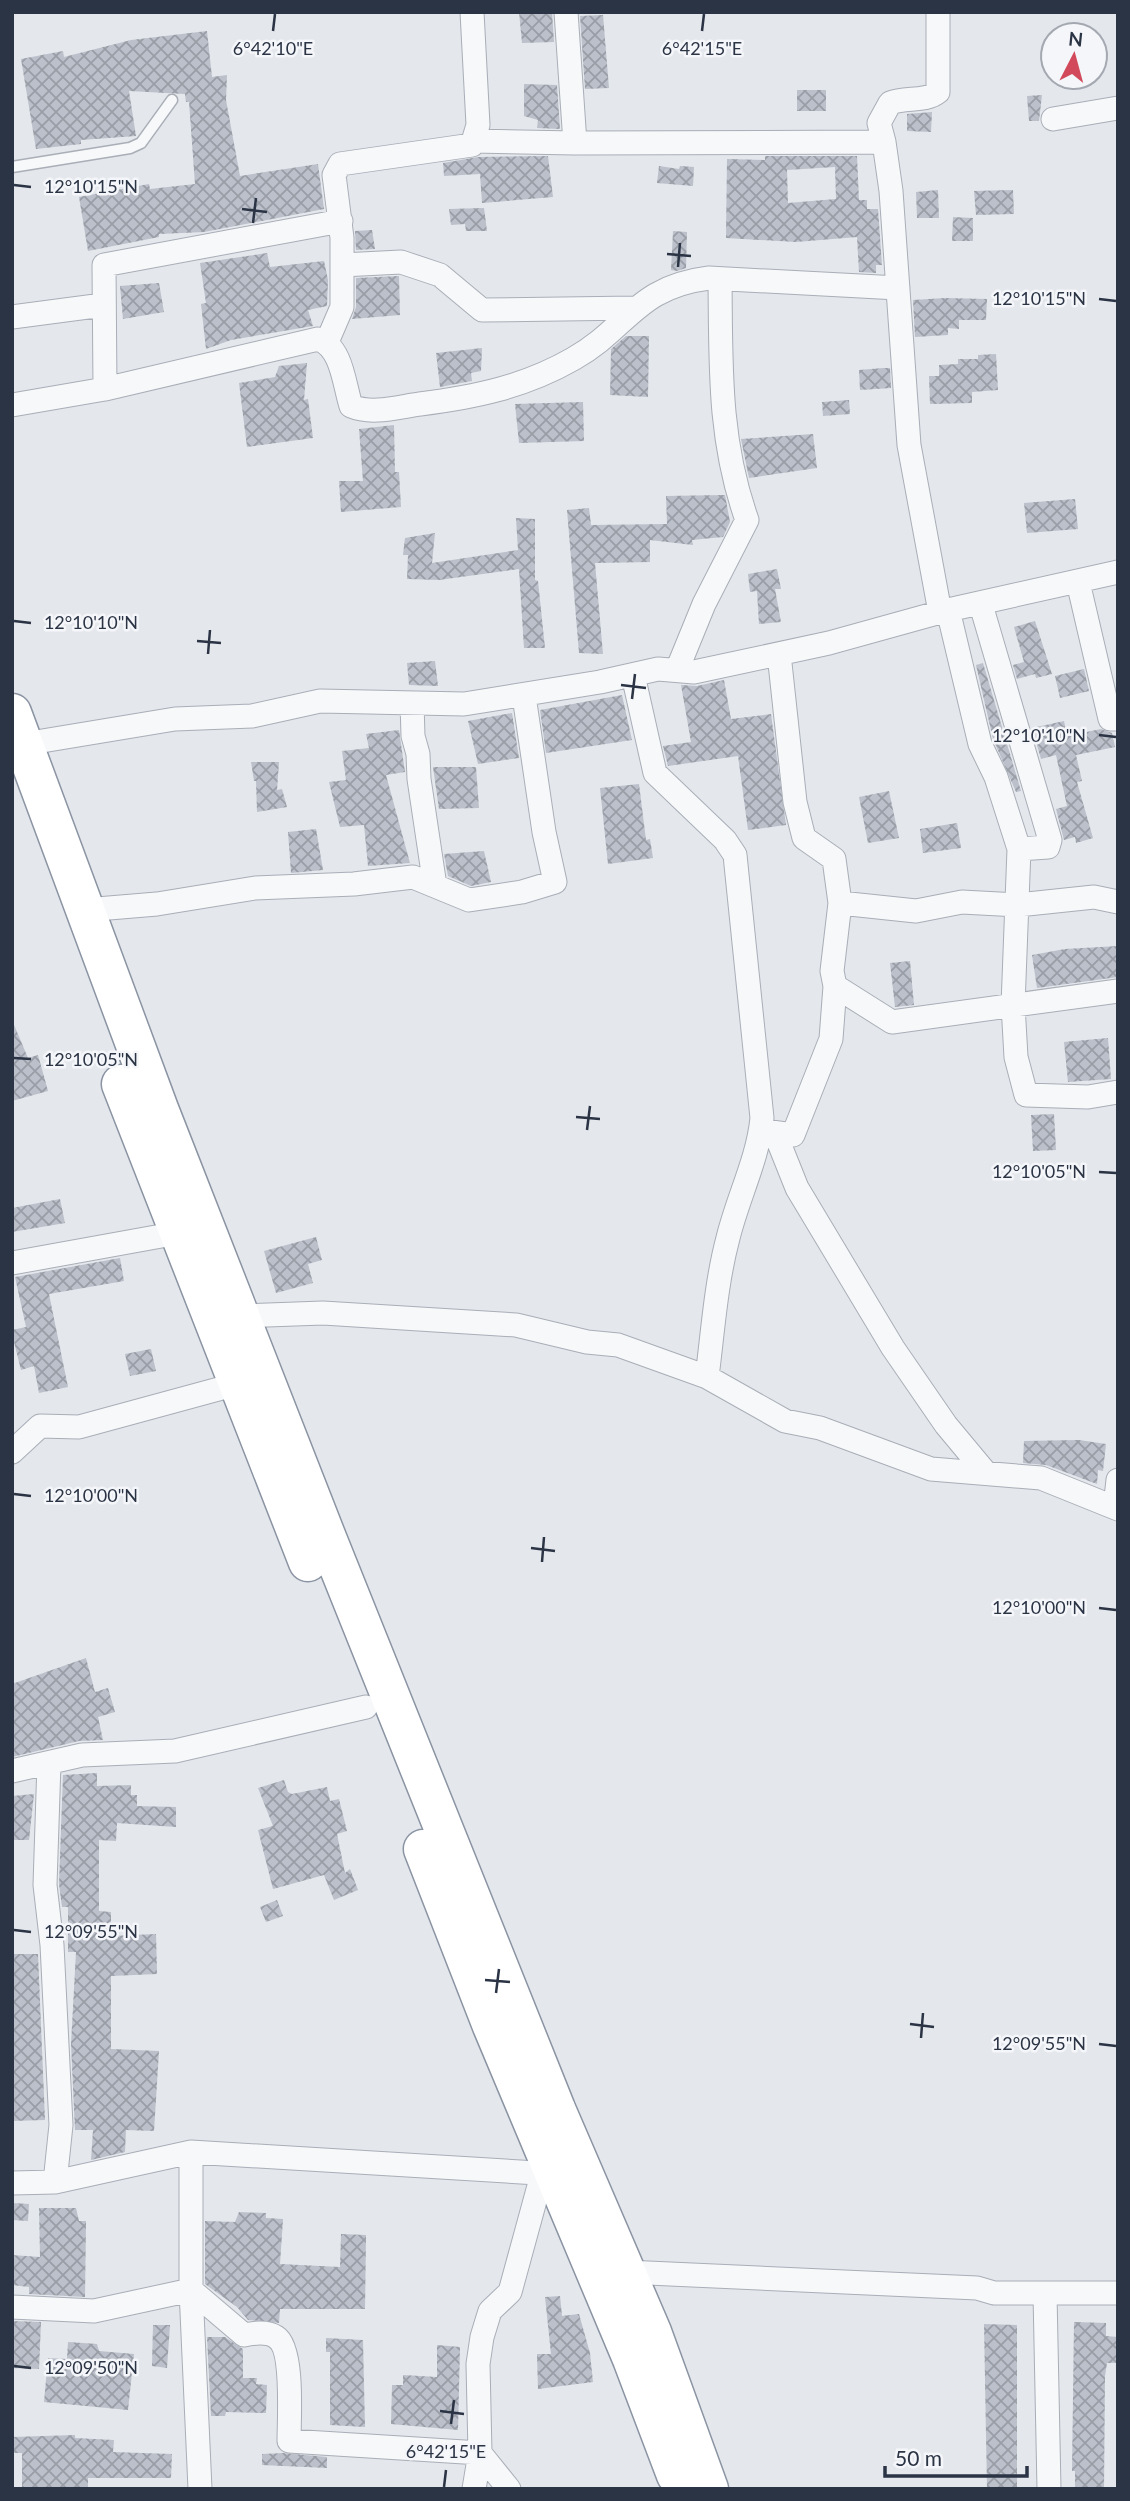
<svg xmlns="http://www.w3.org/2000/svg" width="1130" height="2501" font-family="Lato,sans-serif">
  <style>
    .building { fill: url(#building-cross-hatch); fill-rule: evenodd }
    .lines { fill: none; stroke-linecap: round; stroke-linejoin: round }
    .lane-casing { stroke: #a9aeb7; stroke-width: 13 }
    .street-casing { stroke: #a9aeb7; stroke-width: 25 }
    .highway-casing { stroke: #8b94a3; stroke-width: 41 }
    .lane { stroke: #f7f8fa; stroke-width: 10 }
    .street { stroke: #f7f8fa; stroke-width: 23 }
    .highway { stroke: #fff; stroke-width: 38 }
    .ticks { fill: none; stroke: #2b3445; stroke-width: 2.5 }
    .ticks-label { font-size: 18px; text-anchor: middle; fill: #2b3445; stroke: #f4f6f9; stroke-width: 5; stroke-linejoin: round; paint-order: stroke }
  </style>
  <defs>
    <pattern id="building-cross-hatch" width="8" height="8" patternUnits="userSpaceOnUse" patternTransform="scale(1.75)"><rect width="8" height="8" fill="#bbc0ca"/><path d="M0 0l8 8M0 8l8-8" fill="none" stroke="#989da6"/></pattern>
  </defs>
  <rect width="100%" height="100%" fill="#e4e7ec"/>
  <path class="building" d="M519 12H552L554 42 522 43Z
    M603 15 609 88 585 89 580 16Z
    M207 31 212 77 227 75 226 100 240 176 318 164 324 209 204 232 159 234V237L88 251 79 197 149 184 150 189 195 184 189 102H186L185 94 129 91 136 136 81 140V144L36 149 21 59 63 51 64 57 131 40Z
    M524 84 557 85 560 129 537 128 538 120 524 116Z
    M797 90H826V111H797Z
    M1042 95 1039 121H1029L1027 96Z
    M932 112 931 132 907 131V114Z
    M548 156 553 197 482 203 480 174 444 176 443 163 478 157Z
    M765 156H857L859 200H867V209H878L882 265H876V273L859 272 857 237 796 242 726 238 727 159 765 160ZM835 167 836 199 788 203 787 170Z
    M659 166 679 169 680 166 694 167 693 186 657 183Z
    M938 190 939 218H917L916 192Z
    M1013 190 1014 214 976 215 974 191Z
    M484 208 487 231H466L465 224 451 225 449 209Z
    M953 217 973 218V241H952Z
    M372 230 375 249 356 250 355 231Z
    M673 231 687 232 686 268 677 271 671 270Z
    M267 253 270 267 324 261 328 280 327 306 308 310 313 326 231 340 206 349 201 304 206 303 200 263Z
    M399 276 400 315 352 319 356 307V278Z
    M159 283 164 312 123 319 120 286Z
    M945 298 987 299 986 320H959V329L948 328V335L915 337 913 300Z
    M626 336H649L648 397 610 395 611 349Z
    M482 348 481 371 471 373 472 381 440 387 436 353Z
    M996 354 998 390 972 392V403L930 404 929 376H939V365L958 364V359H978V355Z
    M307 363 304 400 308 399 313 438 247 447 239 383 275 377 279 366Z
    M883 368H890L891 388 860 390 859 370Z
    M849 400 850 414 823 416 822 402Z
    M583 402 584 441 519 443 515 404Z
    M394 425 395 472H399L401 507 341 512 339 481H363L359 429Z
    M813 434 817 468 749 478 741 439Z
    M725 495 730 522 723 537 692 540 693 545 650 540V562L595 563 603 654 579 653 567 510 589 508 591 525 667 524 666 496Z
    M1075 499 1078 529 1027 533 1024 503Z
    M516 518 535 519V580L538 581 545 648H524L519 569 439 580 407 579 408 555H403L405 538 435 533 432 563 518 550Z
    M777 569 781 589H775L781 622 759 624 757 591 750 592 748 574Z
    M1035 621 1052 674 1036 678 1035 674 1017 679 1013 665 1024 662 1014 627Z
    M435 661 438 686 409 685 407 663Z
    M983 663 1021 791 1016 792 993 739 976 665Z
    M1084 669 1089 691 1060 698 1055 676Z
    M724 680 731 719 771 714 786 825 748 830 738 756 668 766 663 746 691 742 681 685 697 686Z
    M622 695 632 740 546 753 540 710Z
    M512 713 519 758 478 764 468 721Z
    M1064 721 1067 736 1101 729 1112 733 1115 747 1076 755 1082 781 1077 782 1093 838 1076 843 1075 837 1064 840 1056 809 1067 806 1056 755 1041 759 1032 728Z
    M399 730 405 772 386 775 410 863 368 866 364 825 340 827 329 782 346 780 342 751 369 748 366 734Z
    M251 762H279L277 790 282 789 287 807 257 812 256 781H254Z
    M433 767H476L479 808 439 809Z
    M639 784 646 840 650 839 653 858 608 864 600 788Z
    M889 791 899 838 868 843 859 797Z
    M957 823 961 848 923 853 920 829Z
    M316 829 323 870 291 873 288 832Z
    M484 851 491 882 471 886 448 876 444 854Z
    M1118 946V977L1037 988 1032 955 1065 949Z
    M910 961 914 1005 895 1007 890 963Z
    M12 1020 28 1058 38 1055 48 1091 12 1101Z
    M1108 1038 1111 1079 1068 1082 1064 1042Z
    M1054 1114 1056 1150 1033 1151 1031 1115Z
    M60 1199 65 1223 12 1232V1208Z
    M316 1237 322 1260 308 1264 313 1283 276 1293 264 1251Z
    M120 1258 124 1281 49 1294 68 1387 39 1393 34 1366 21 1370 12 1334V1330L26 1327 15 1277Z
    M151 1349 156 1371 130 1376 125 1354Z
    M1079 1440 1106 1444 1103 1471 1098 1470 1097 1484 1046 1465 1023 1463 1024 1441Z
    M86 1658 95 1692 108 1688 115 1712 98 1717 103 1740 79 1741 12 1757V1684Z
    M97 1773V1786L131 1785V1795H137V1806L176 1807V1827L117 1823 116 1841 99 1840V1911L111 1912V1936L156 1934 157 1974 111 1976V2049L159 2051 154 2131 126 2130 125 2152 91 2160 93 2130H75L71 2044 76 1952H68V1907H62L59 1884 63 1775Z
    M284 1780 288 1792 292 1794 327 1787 330 1801 339 1799 347 1831 337 1834 345 1873 350 1869 358 1890 334 1900 324 1875 273 1889 258 1830 273 1826 258 1788Z
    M34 1794 29 1840H12V1796Z
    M277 1900 283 1916 266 1922 260 1907Z
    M12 1954H38L45 2120 12 2121Z
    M12 2203 29 2204 28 2221 12 2220Z
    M39 2208H76L79 2221H86L85 2297 29 2294V2287L12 2285V2255L40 2257Z
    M239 2212 266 2213V2218L283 2219 280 2264 340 2267 341 2234 366 2235 365 2309H280L279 2323 248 2320 237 2307 205 2284V2221L235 2222Z
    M560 2296 562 2316 579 2314 590 2353 593 2382 538 2389 537 2354H551L545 2297Z
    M12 2321 41 2322 39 2369 12 2368Z
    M1074 2322 1106 2323V2336L1118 2337V2363H1107L1105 2376 1104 2489H1075V2471H1072Z
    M984 2324 1017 2325V2489H987Z
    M153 2325H170L167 2368 152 2366Z
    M207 2337H225L243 2349V2378H257L256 2384 267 2385 266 2413 226 2412 225 2416H211Z
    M326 2338 363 2340 365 2427 330 2425V2352H326Z
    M68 2342 97 2344 99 2351 134 2354 128 2410 44 2402 48 2358 67 2359Z
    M437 2345 460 2347 458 2430 391 2424 392 2385H403V2375L437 2377Z
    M75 2435V2438L114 2440 113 2452 172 2454 171 2478H88V2489H22V2453H12V2437Z
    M283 2453 327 2457V2468L262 2465V2454Z"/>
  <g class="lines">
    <defs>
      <path id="lane" d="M12 167 130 148 141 143 172 100"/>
      <path id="street" d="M1053 119 1118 108
        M474 141 575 143 566 12
        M884 142 879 123 890 103C906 97 926 102 938 92V12
        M575 143 884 142 891 191 909 445 940 612
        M342 265 401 262 440 275 482 310 635 308
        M12 317 103 305
        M327 342 342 307V238L334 175 340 164 472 145 478 125 472 12
        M105 389 318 339C342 347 344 384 351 406 372 415 398 407 420 404 475 397 524 387 573 359 628 328 636 287 709 278L898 288
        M12 405 105 389 104 265 341 221
        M1078 582 1110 719H1118
        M981 605 1050 840 1048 847 1019 849
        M948 610 980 744 996 777 1019 849 1013 1005 1016 1057 1026 1095 1088 1097 1118 1092
        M779 654 795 802 804 838 834 859 840 903 916 911 962 902 1018 905 1094 897 1118 902
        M677 670 704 604 747 520C718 439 721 363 720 279
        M633 675 655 773 725 840 735 855 762 1118C758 1159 738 1197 728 1238 716 1283 713 1330 707 1377
        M412 703 413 736 418 754 419 779 435 886
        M24 744 175 719 252 716 320 701 464 704 600 682 658 669 694 672 829 643 948 610 1118 572
        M840 903 832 971 835 986 892 1022 1118 991
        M85 910 157 904 255 888 354 884 413 877 469 900 522 892 555 882 544 832 524 696
        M764 1131 793 1135 831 1039 835 986
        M775 1133 797 1188 893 1348 946 1425 986 1473
        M12 1263 178 1233
        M240 1316 323 1313 516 1325 587 1342 618 1345 707 1377 785 1421 820 1428 931 1469 1041 1478 1118 1509
        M12 1452 40 1426 79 1427 237 1384
        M1115 1507 1118 1480
        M49 1763 45 1885 52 1945 61 2125 55 2182
        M12 1771 82 1755 175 1751 366 1707
        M191 2152V2290L200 2489
        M12 2183 55 2182 191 2152 554 2174
        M626 2272 977 2288 994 2293H1118
        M1045 2294 1049 2489
        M12 2307 94 2311 191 2290 244 2335C254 2333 267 2331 276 2337 294 2348 289 2421 289 2441L480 2453 509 2489
        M474 2489 480 2453 478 2364 482 2337 490 2311 510 2292 542 2175"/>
      <path id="highway" d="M12 713 159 1109 327 1538 556 2109 652 2332 709 2489
        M121 1084 308 1562
        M423 1849 492 2026 632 2359 676 2475"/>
    </defs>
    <use href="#lane" class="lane-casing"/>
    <use href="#street" class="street-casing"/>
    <use href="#highway" class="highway-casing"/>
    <use href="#lane" class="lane"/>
    <use href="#street" class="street"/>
    <use href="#highway" class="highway"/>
  </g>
  <path class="ticks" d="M273 31 275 14M702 31 704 14M14 185 31 187M242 209 267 212M253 223 256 198M667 254 691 256M678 267 680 243M1099 299 1116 301M14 621 31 623M197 641 221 643M208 654 210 630M621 685 646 688M632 699 635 674M1099 735 1116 737M14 1058 31 1059M576 1117 600 1119M587 1130 590 1106M1099 1172 1116 1173M14 1494 31 1496M531 1548 555 1551M542 1562 544 1537M1099 1608 1116 1610M14 1930 31 1932M485 1980 510 1982M496 1993 499 1969M910 2024 934 2027M921 2038 923 2013M1099 2044 1116 2046M14 2366 31 2368M440 2411 464 2414M451 2424 454 2400M444 2487 446 2470"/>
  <g class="ticks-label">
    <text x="273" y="55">6°42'10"E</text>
    <text x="702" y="55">6°42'15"E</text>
    <text x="91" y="193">12°10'15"N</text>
    <text x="1039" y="305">12°10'15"N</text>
    <text x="91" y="629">12°10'10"N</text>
    <text x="1039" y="742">12°10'10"N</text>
    <text x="91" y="1066">12°10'05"N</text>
    <text x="1039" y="1178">12°10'05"N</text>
    <text x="91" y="1502">12°10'00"N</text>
    <text x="1039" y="1614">12°10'00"N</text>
    <text x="91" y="1938">12°09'55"N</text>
    <text x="1039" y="2050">12°09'55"N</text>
    <text x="91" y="2374">12°09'50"N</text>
    <text x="446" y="2458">6°42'15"E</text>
  </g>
  <rect width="1130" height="2501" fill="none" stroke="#2b3445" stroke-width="28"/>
  <g transform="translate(1074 56) rotate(6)"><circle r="33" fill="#f4f6f9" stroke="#a4a8b1" stroke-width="2"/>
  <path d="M0-5L12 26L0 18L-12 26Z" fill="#d1495b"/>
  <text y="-10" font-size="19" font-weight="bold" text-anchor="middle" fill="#2b3445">N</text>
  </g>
  <path d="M885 2466v10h142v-10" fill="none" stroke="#2b3445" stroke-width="3.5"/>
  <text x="895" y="2466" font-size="21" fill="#2b3445" stroke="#f4f6f9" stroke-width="5" paint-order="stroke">50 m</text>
</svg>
